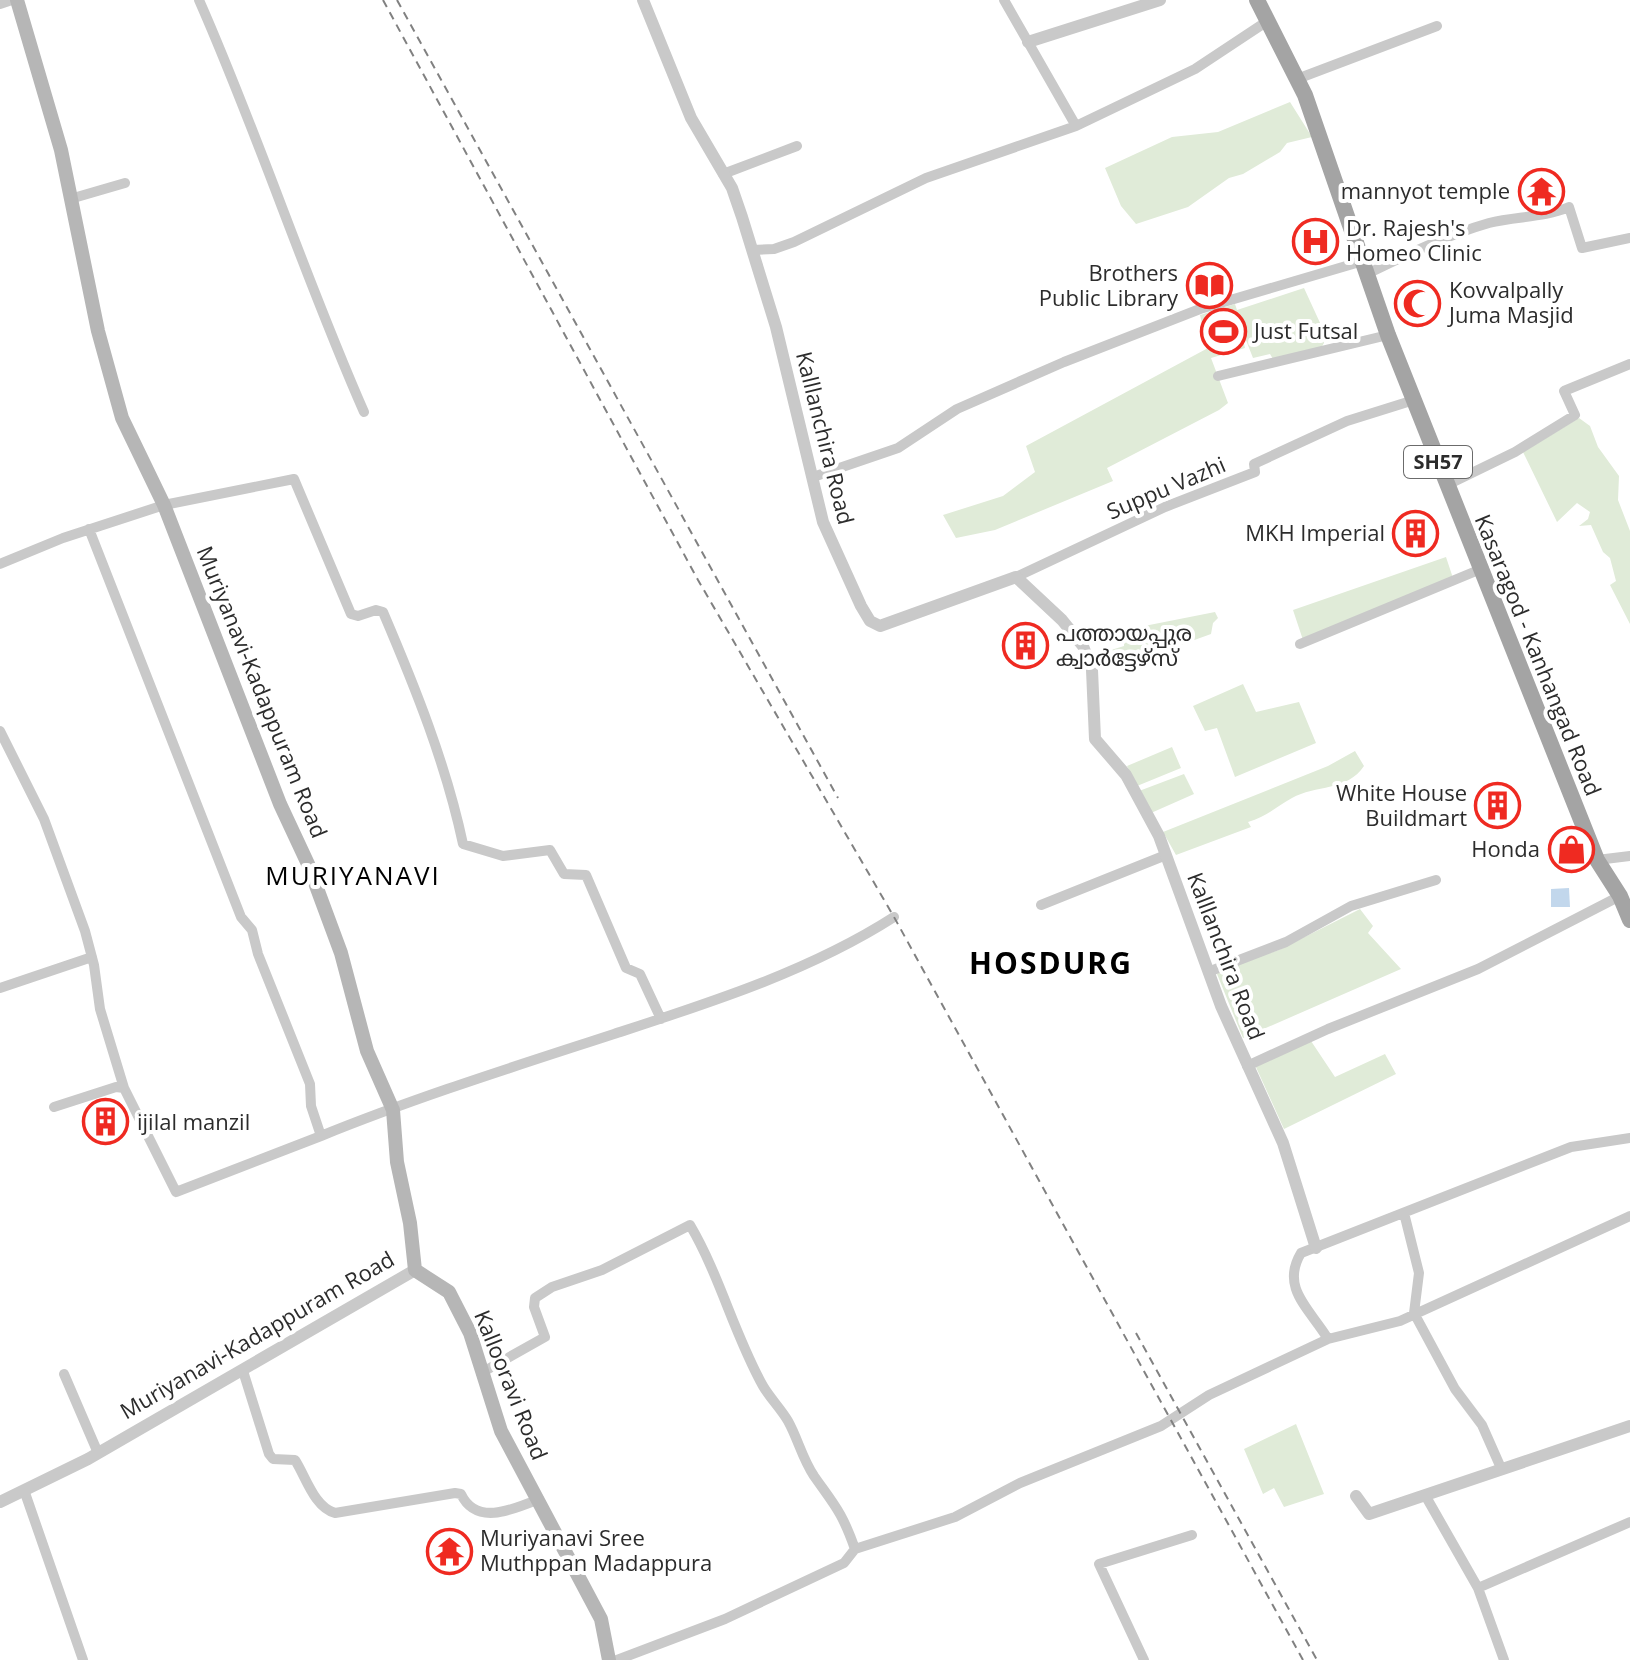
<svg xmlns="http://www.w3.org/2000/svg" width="1630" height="1660" font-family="'Open Sans','Noto Sans Malayalam',sans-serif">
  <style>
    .green { fill: #e0ebd8 }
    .water { fill: #c2d7ec }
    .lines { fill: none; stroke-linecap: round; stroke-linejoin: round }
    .minor { stroke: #c9c9c9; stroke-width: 10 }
    .tertiary { stroke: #c9c9c9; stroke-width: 12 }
    .secondary { stroke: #b6b6b6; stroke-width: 14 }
    .primary { stroke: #a4a4a4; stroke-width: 16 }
    .rail { stroke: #818181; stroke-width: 2; stroke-dasharray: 8 6; stroke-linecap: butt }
    .labels { text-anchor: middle; stroke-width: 8; stroke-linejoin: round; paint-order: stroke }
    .shield { fill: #fff; stroke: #6b6b6b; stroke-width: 2 }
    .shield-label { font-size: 20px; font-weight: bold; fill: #2c2c2c }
    .poi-label { font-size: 22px; fill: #2c2c2c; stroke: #fff; text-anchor: start }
    .street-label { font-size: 22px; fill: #2c2c2c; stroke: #fff }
    .quarter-label { font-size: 26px; letter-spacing: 2px; fill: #000; stroke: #fff }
    .district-label { font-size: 30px; font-weight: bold; letter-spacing: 2px; fill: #000; stroke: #fff }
  </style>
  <rect width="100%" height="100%" fill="#fff"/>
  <path class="green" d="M1290 102 1312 137 1287 143 1280 152 1243 174 1229 178 1188 207 1136 224 1121 206 1105 168 1172 137 1218 132Z
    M1304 288 1321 325 1324 343 1321 348 1273 359 1270 354 1253 358 1240 325 1245 348 1211 358 1228 403 1219 410 1107 468 1113 481 995 530 956 538 943 515 1003 496 1035 472 1026 446 1208 348 1200 315 1235 304 1237 310Z
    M1579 418 1590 426 1598 447 1619 476 1618 500 1630 531V624L1610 585 1616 581 1610 558 1603 552 1591 525 1579 526 1588 519 1590 512 1577 503 1557 522 1523 452Z
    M1446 557 1453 578 1303 640 1293 610Z
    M1215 612 1218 618 1213 623 1211 634 1117 668 1111 650 1124 646V630Z
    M1243 684 1256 712 1299 702 1316 743 1235 777 1217 728 1205 731 1193 706Z
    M1172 747 1181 768 1137 786 1127 766Z
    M1355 751 1364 766C1348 791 1315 785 1292 798 1276 807 1266 817 1248 822L1251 827 1176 855 1163 832 1328 766Z
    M1184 774 1194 794 1151 813 1139 791Z
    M1360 909 1373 926 1368 933 1401 969 1243 1038 1217 974 1230 966 1279 950Z
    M1311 1041 1335 1077 1385 1054 1396 1074 1284 1129 1255 1065Z
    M1296 1424 1324 1494 1284 1507 1274 1488 1263 1494 1244 1449Z"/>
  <path class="water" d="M1569 888 1570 907H1551V889Z"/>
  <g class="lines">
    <path class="minor" d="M199 0C259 136 304 276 364 412
      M1004 0 1076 126
      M0 4 12 0
      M1297 79 1437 26
      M723 174 797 146
      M70 199 125 183
      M752 250 774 249 794 242 926 178 1076 126 1195 69 1269 20
      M1367 274C1406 255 1447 235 1489 223 1516 216 1544 218 1569 207L1582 248 1630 238
      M1218 376 1388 335
      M813 477 898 448 957 409 1064 362 1200 309 1363 261
      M1447 485 1515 452 1575 415 1564 391 1630 364
      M89 529 241 917 252 930 258 954 310 1084 311 1106 321 1136C417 1097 516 1066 614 1034 709 1003 810 971 894 917
      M0 564 63 538 164 505 294 479 351 614 358 616 376 610 383 612C415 687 446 764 463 844L503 856 550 850 564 874 586 875 626 968 640 974 661 1019
      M1016 577 1165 507 1255 472 1254 464 1347 421 1414 400
      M1300 644 1481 569
      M0 731 44 819 85 931 94 965 100 1009 124 1088
      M1597 860 1630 856
      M1041 905 1166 855
      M1208 972 1286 942 1351 906 1436 880
      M0 988 92 957
      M1247 1066 1328 1029 1478 969 1620 896
      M54 1107 116 1087 124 1088 176 1192 321 1136
      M1404 1213 1419 1273 1414 1313 1455 1389 1482 1425 1501 1468
      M1328 1339 1400 1321 1630 1216
      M243 1371 269 1454 273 1459 295 1460C306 1477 314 1507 335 1513L455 1493 461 1494C476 1526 512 1510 539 1499
      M481 1373 545 1337 534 1307 535 1298 552 1287 602 1270 690 1225C720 1276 734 1334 763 1386 770 1398 781 1409 788 1421 798 1439 802 1458 814 1476 835 1506 842 1512 855 1549L955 1517 1020 1483 1161 1426 1209 1395 1328 1339C1310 1309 1280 1288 1301 1253L1571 1147 1630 1138
      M64 1374 98 1453
      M24 1490 83 1660
      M1425 1495 1478 1588 1504 1660
      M1478 1588 1630 1522
      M617 1660 725 1619 844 1563 855 1549
      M1144 1660 1099 1564 1192 1535"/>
    <path class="tertiary" d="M643 0 691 118 732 188 742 217 776 327 823 522 861 606 870 621 880 626 1016 577 1062 620 1083 646 1092 670 1095 739 1126 775 1159 836 1221 1006 1283 1143 1316 1248
      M1028 42 1160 0
      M1356 1496 1369 1514 1630 1426
      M0 1502 88 1459 415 1270"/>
    <path class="secondary" d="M17 0 61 150 98 331 122 418 164 505 280 804 308 864 341 953 367 1051 393 1110 397 1162 410 1223 415 1270 449 1292 470 1333 501 1431 601 1619 609 1660"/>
    <path class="primary" d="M1257 0 1305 95 1388 335 1597 860 1620 896 1630 920"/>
    <path class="rail" d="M383 0 698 580 894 917 1303 1660
      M397 0 838 798
      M1136 1333 1317 1660"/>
  </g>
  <defs>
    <symbol id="temple-ring" viewBox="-11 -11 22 22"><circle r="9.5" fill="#fff" stroke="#ef2a21" stroke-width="1.5"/><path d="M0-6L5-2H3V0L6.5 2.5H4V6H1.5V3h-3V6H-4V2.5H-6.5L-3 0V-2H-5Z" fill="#ef2a21"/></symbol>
    <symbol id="hospital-ring" viewBox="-11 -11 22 22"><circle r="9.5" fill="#fff" stroke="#ef2a21" stroke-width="1.5"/><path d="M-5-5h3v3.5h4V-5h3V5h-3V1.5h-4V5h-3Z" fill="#ef2a21"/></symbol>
    <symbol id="library-ring" viewBox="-11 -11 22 22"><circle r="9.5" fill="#fff" stroke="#ef2a21" stroke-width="1.5"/><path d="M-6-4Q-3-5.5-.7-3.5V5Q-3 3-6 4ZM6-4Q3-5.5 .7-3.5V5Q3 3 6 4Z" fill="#ef2a21"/></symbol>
    <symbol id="mosque-ring" viewBox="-11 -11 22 22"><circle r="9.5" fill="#fff" stroke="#ef2a21" stroke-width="1.5"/><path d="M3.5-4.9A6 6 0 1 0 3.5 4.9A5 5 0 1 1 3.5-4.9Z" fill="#ef2a21"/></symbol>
    <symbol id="stadium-ring" viewBox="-11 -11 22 22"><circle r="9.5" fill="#fff" stroke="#ef2a21" stroke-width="1.5"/><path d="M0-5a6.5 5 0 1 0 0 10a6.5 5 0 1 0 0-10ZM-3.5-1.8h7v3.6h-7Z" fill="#ef2a21"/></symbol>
    <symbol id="building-ring" viewBox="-11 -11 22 22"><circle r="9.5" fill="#fff" stroke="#ef2a21" stroke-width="1.5"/><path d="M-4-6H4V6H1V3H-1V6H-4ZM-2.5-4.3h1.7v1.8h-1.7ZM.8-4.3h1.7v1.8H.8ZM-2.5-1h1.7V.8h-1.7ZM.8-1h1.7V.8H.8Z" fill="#ef2a21"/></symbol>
    <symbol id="shop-ring" viewBox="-11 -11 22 22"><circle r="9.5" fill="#fff" stroke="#ef2a21" stroke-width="1.5"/><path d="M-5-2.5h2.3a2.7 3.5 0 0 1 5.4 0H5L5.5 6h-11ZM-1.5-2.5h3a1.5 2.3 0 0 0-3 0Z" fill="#ef2a21"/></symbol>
  </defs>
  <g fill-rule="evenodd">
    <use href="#temple-ring" x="1516" y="166" width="51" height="51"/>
    <use href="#hospital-ring" x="1290" y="216" width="51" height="51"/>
    <use href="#library-ring" x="1184" y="260" width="51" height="51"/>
    <use href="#mosque-ring" x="1392" y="278" width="51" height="51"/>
    <use href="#stadium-ring" x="1198" y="306" width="51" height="51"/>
    <use href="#building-ring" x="1390" y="508" width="51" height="51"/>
    <use href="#building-ring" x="1000" y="620" width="51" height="51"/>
    <use href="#building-ring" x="1472" y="780" width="51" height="51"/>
    <use href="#shop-ring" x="1546" y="824" width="51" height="51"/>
    <use href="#building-ring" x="80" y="1096" width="51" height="51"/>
    <use href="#temple-ring" x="424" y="1526" width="51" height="51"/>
  </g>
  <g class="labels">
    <rect class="shield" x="1404" y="446" width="68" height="32" rx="6"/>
    <g class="shield-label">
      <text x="1438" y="469">SH57</text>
    </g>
    <g class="poi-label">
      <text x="1510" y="199" text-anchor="end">mannyot temple</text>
      <text x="1346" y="236">Dr. Rajesh's<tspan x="1346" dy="25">Homeo Clinic</tspan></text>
      <text x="1178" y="281" text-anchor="end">Brothers<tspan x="1178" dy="25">Public Library</tspan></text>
      <text x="1449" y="298">Kovvalpally<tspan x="1449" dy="25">Juma Masjid</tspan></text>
      <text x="1254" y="339">Just Futsal</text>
      <text x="1385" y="541" text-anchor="end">MKH Imperial</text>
      <text x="1056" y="641">പത്തായപ്പുര<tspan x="1056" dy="25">ക്വാർട്ടേഴ്സ്</tspan></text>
      <text x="1467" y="801" text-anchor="end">White House<tspan x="1467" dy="25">Buildmart</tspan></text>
      <text x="1540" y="857" text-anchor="end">Honda</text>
      <text x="137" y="1130">ijilal manzil</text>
      <text x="480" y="1546">Muriyanavi Sree<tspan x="480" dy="25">Muthppan Madappura</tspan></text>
    </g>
    <g class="street-label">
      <text transform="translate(825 438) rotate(76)" y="8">Kalllanchira Road</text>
      <text transform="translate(1166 488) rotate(-23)" y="8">Suppu Vazhi</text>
      <text transform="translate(1538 655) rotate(68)" y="8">Kasaragod - Kanhangad Road</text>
      <text transform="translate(262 692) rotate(68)" y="8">Muriyanavi-Kadappuram Road</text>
      <text transform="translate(1226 956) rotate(69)" y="8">Kalllanchira Road</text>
      <text transform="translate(257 1335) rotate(-30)" y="8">Muriyanavi-Kadappuram Road</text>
      <text transform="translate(511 1385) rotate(68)" y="8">Kallooravi Road</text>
    </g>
    <g class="quarter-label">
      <text x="353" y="885">MURIYANAVI</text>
    </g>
    <g class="district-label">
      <text x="1051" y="974">HOSDURG</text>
    </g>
  </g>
</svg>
